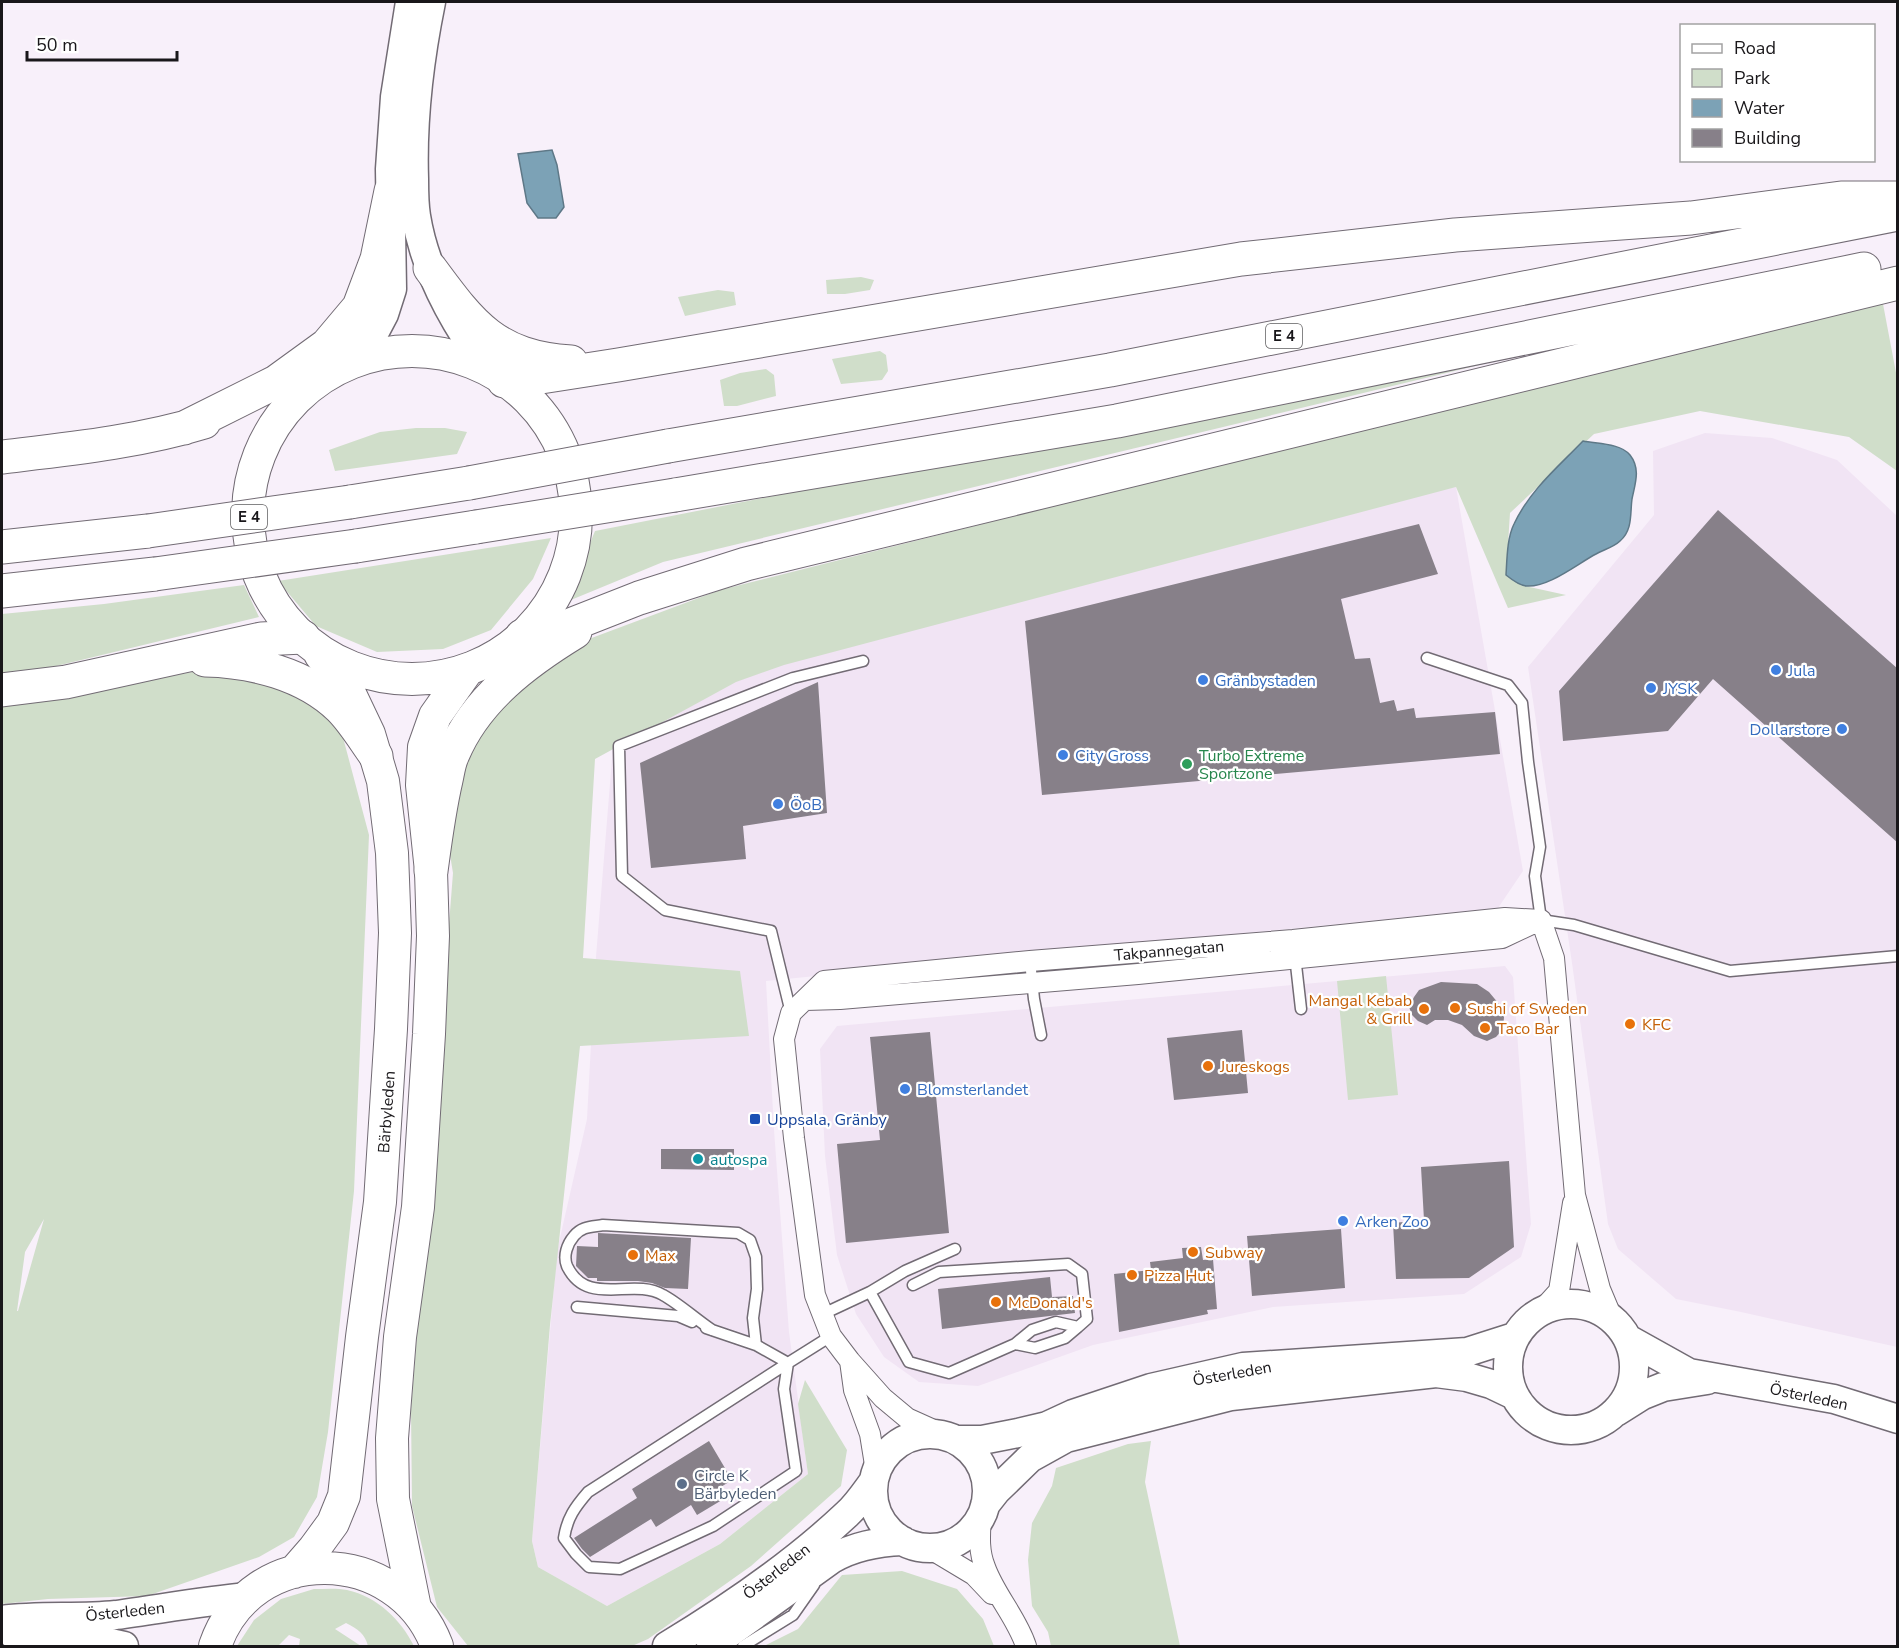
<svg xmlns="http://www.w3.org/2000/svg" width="1899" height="1648" font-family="'Nunito Sans',sans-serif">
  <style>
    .built { fill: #f1e4f4 }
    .green { fill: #d0deca; fill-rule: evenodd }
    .water { fill: #7ca2b6; stroke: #5e7887; stroke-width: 1.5 }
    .building { fill: #878089 }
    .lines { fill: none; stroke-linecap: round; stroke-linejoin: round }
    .lane-casing { stroke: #726b74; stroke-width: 13 }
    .street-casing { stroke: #726b74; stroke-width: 22 }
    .secondary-casing { stroke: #726b74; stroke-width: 31 }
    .primary-casing { stroke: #726b74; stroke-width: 34 }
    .highway-casing { stroke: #726b74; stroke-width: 35 }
    .lane { stroke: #fff; stroke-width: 10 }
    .street { stroke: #fff; stroke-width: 20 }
    .secondary { stroke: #fff; stroke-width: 28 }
    .primary { stroke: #fff; stroke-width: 32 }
    .highway { stroke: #fff; stroke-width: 33 }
    .highway-bridge-casing { stroke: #726b74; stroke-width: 35; stroke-linecap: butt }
    .highway-bridge { stroke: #fff; stroke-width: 33 }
    .shop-dot { fill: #3f7fe0; stroke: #fff; stroke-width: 2 }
    .leisure-dot { fill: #2e9e5b; stroke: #fff; stroke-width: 2 }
    .food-dot { fill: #e8710a; stroke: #fff; stroke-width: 2 }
    .transit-dot { fill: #1a4fb4; stroke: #fff; stroke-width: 2 }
    .culture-dot { fill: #0f9aa8; stroke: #fff; stroke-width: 2 }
    .service-dot { fill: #5c6f8a; stroke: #fff; stroke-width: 2 }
    .labels { text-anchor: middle; stroke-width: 4.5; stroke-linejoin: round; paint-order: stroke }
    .shield { fill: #fff; stroke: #5e5d5f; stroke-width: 1.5 }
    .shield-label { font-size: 15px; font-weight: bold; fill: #19171a }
    .shop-label { font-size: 16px; fill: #366cbe; stroke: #fff; text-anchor: start }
    .leisure-label { font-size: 16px; fill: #27864d; stroke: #fff; text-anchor: start }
    .street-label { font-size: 16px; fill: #19171a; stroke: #fff }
    .food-label { font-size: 16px; fill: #c56008; stroke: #fff; text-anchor: start }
    .transit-label { font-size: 16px; fill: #164399; stroke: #fff; text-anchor: start }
    .culture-label { font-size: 16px; fill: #0d838f; stroke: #fff; text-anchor: start }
    .service-label { font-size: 16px; fill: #4e5e75; stroke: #fff; text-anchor: start }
  </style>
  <rect width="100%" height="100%" fill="#f8f0fa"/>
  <path class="built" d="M1705 433 1772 438 1837 460 1897 516V1347L1741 1312 1676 1299 1618 1249 1608 1224 1572 963 1528 667 1654 515 1653 451Z
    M1456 487 1523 871 1498 908 766 981 774 1130 789 1332 808 1474 720 1544 607 1606 538 1567 532 1541 557 1251 587 1119 595 969 614 734 802 622Z
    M1505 966 1513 977 1531 1224 1521 1257 1464 1294 1273 1307 1093 1345 978 1386 919 1382 884 1357 856 1314 837 1255 825 1156 820 1049 837 1026Z"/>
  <path class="green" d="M861 277 874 280 870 290 845 294H827L826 280Z
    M718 290 734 292 736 305 685 316 678 297Z
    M1883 304 1897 378V471L1849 437 1700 411 1594 434 1510 513 1506 575 1525 586 1566 595 1508 608 1456 487 784 665 736 682 595 759 583 958 740 971 749 1036 580 1046 550 1325 532 1541 538 1567 607 1606 720 1544 808 1474 798 1404 805 1380 847 1450 841 1486 751 1566 648 1639 632 1646H468L437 1607 412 1506 411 1410 453 873 439 788 503 671 720 590 1161 479Z
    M1654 323 663 562 566 602 595 531Z
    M880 351 886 355 888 371 882 380 841 384 832 359Z
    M766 369 774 375 776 396 737 406H724L720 380 740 373Z
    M416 428H445L467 432 457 454 335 471 329 450 380 432Z
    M551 538 533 579 491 630 443 649 377 652 316 626 278 581Z
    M244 585 259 617 44 669 2 674V614L104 604Z
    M279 656 337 715 369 835 354 1191 328 1432 317 1497 294 1537 259 1557 147 1596 48 1599 2 1604V702L111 687ZM44 1219 18 1311H17L25 1252Z
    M1386 976 1398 1095 1348 1100 1337 981Z
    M1151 1441 1145 1482 1180 1646H1051L1048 1632 1032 1606 1028 1560 1032 1523 1052 1486 1056 1468 1128 1444Z
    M902 1571 957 1589 983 1619 994 1646H764L798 1629 842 1575Z
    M314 1589C325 1589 337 1588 347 1590 378 1597 401 1620 414 1646H368C365 1634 358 1629 346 1623L335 1629 361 1646H299L300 1639 289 1635 278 1646H237L254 1620 281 1599Z"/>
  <path class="water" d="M552 150 557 165 564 207 556 218H538L527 203 518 154Z
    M1583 441C1597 444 1620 443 1630 455 1641 469 1635 484 1632 499 1630 513 1633 530 1620 541 1614 547 1603 550 1596 554 1577 564 1548 588 1526 586 1518 585 1511 579 1506 575 1507 559 1507 538 1514 524 1530 490 1558 467 1583 441Z"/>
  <path class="building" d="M1718 510 1898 669V843L1713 679 1668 731 1563 741 1559 691Z
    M1419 524 1438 574 1341 599 1355 659 1370 658 1380 703 1394 700 1397 711 1414 708 1416 718 1495 712 1500 754 1042 795 1025 621Z
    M818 682 827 813 743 826 746 859 651 868 640 763Z
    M1441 982 1477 984 1489 992 1499 1004 1504 1017 1503 1029 1496 1037 1487 1041 1474 1036 1462 1025 1448 1020H1435L1427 1025 1418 1021 1412 1015 1409 1007 1414 997 1419 990Z
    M1242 1030 1248 1093 1174 1100 1167 1038Z
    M930 1032 949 1233 846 1243 837 1144 880 1140 870 1037Z
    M661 1149H734V1170L661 1169Z
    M1509 1161 1514 1247 1469 1278 1396 1279 1393 1223 1424 1220 1421 1167Z
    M1341 1229 1345 1288 1252 1296 1247 1236Z
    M598 1233 691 1238 688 1289 665 1288 652 1283 638 1281H597V1278H588L576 1266 577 1246 598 1247Z
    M1201 1247 1203 1260 1213 1259 1217 1309 1207 1310 1208 1314 1119 1332 1114 1274 1151 1270 1150 1262 1183 1258 1182 1248Z
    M1050 1277 1052 1297 1073 1296 1075 1313 942 1329 938 1289Z
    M709 1441 732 1480 716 1490 722 1500 697 1515 691 1505 656 1527 651 1519 590 1557 582 1549 574 1538 637 1498 632 1489Z"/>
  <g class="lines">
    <defs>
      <path id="lane" d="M1427 658 1508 685 1522 703 1528 762 1540 847 1535 876 1541 920 1574 925 1730 971 1898 956
        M1295 956 1301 1009
        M1030 961 1034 999 1041 1035
        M791 1013 771 931 665 910 622 876 619 746 793 678 863 661
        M870 1292 909 1362 949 1373 1015 1344 1032 1330 1056 1322 1078 1327 1087 1319 1082 1274 1068 1264 939 1272 913 1285
        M577 1307 678 1316 692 1322
        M823 1314 870 1292 905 1271 955 1249
        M706 1328 756 1345 788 1363 831 1336
        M712 1330C697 1320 678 1303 663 1295 632 1277 587 1308 567 1266 563 1256 567 1244 574 1236 582 1226 592 1227 603 1225L738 1233 750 1240 756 1257 757 1289 753 1318 756 1345
        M1015 1344 1035 1348 1065 1338 1078 1327
        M788 1363 784 1389 796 1471 713 1526 620 1569 589 1567 576 1554 564 1538C567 1518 575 1507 588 1492Z
        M743 1646 793 1615 814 1585"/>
      <path id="street" d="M1541 920 1554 958 1575 1195 1600 1289 1613 1320
        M805 1000 840 999 1138 974 1502 938 1536 922
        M1540 1312 1559 1291 1573 1203
        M850 1361 854 1390 870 1434 876 1471
        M947 1436 907 1418 883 1398 850 1361 831 1336 815 1295 794 1138 784 1039 791 1013 824 981 1030 961 1293 940 1505 918 1541 920
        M981 1515C980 1533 978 1550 985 1567 995 1595 1017 1618 1026 1646
        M929 1548 974 1575 992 1594"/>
      <path id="secondary" d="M431 2C419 61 412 119 414 179 414 191 414 204 416 216 425 272 454 323 487 368
        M350 362 374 333 384 314 392 289 390 169 395 97 410 2
        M1508 1367a63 63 0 1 1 126 0a63 63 0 1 1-126 0Z
        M1628 1339 1689 1373 1834 1399 1898 1419
        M1616 1412 1643 1395 1663 1387 1707 1380
        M873 1491a57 57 0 1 1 114 0a57 57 0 1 1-114 0Z
        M957 1440H982L1018 1433 1047 1426 1073 1414 1151 1388 1243 1367 1467 1352 1514 1337
        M985 1505 996 1491 1030 1458 1066 1438 1231 1396 1436 1373 1467 1377 1491 1384 1514 1395
        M2 1620C40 1615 78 1619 116 1615 160 1609 204 1601 248 1597
        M13 1634 24 1633 101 1641 124 1646
        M667 1646C730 1608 793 1565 847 1514 857 1505 865 1493 873 1482
        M711 1646 832 1559C854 1546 877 1542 903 1541"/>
      <path id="primary" d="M248 515a164 164 0 1 1 328 0a164 164 0 1 1-328 0Z
        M294 1572 314 1549 333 1523 344 1496 362 1337 380 1202 391 1029 395 933 392 853 383 781 369 734 350 694 320 654
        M415 1608 393 1499 392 1438 400 1337 418 1207 429 1034 433 936 431 871 422 785 424 747 435 716 466 672
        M215 1646C251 1541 398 1543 437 1646"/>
      <path id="highway" d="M430 268C472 325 495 357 571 362
        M504 381 541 377 618 365 1241 259 1455 235 1691 218 1841 198H1898
        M184 428 276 382 327 345 359 307 377 259 391 191
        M668 446 1110 370 1898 214
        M2 457C69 449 139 442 204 422
        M675 495 1117 421 1864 269
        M350 502 469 483
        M356 546 476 527
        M2 547 148 531
        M2 591 155 574
        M522 636 560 629 639 598 746 564 1898 283
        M205 660C252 661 305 674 340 708 354 722 365 741 376 756
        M2 690 66 682 261 639 303 637
        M431 871C435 841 439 810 446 780 448 771 449 762 453 754 476 699 526 662 575 632"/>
    </defs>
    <use href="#lane" class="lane-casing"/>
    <use href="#street" class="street-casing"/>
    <use href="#secondary" class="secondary-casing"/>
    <use href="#primary" class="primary-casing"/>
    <use href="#highway" class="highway-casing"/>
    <use href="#lane" class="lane"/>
    <use href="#street" class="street"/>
    <use href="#secondary" class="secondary"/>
    <use href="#primary" class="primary"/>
    <use href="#highway" class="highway"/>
    <defs>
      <path id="highway-bridge" d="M469 483 668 446
        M476 527 675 495
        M148 531 350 502
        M155 574 356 546"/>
    </defs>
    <use href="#highway-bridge" class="highway-bridge-casing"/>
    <use href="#highway-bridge" class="highway-bridge"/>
  </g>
  <g class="shop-dot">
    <circle cx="1776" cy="670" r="6"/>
    <circle cx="1203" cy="680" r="6"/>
    <circle cx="1651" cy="688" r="6"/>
    <circle cx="1842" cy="729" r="6"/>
    <circle cx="1063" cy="755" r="6"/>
    <circle cx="778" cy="804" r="6"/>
    <circle cx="905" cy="1089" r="6"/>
    <circle cx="1343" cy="1221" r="6"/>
  </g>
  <circle class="leisure-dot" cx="1187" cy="764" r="6"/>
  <g class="food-dot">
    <circle cx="1455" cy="1008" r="6"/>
    <circle cx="1424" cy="1009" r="6"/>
    <circle cx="1630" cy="1024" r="6"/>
    <circle cx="1485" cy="1028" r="6"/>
    <circle cx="1208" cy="1066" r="6"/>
    <circle cx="1193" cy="1252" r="6"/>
    <circle cx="633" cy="1255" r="6"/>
    <circle cx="1132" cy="1275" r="6"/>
    <circle cx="996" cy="1302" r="6"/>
  </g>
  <rect class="transit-dot" x="749" y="1113" width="12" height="12" rx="3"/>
  <circle class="culture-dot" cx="698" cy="1159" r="6"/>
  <circle class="service-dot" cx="682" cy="1484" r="6"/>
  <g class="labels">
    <g class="shield">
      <rect x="1266" y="324" width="36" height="24" rx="4.5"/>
      <rect x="231" y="505" width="36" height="24" rx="4.5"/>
    </g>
    <g class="shield-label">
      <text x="1284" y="341">E 4</text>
      <text x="249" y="522">E 4</text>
    </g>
    <g class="shop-label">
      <text x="1788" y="676">Jula</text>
      <text x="1215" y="686">Gränbystaden</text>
      <text x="1663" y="694">JYSK</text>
      <text x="1830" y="735" text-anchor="end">Dollarstore</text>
      <text x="1075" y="761">City Gross</text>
      <text x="790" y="810">ÖoB</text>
      <text x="917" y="1095">Blomsterlandet</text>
      <text x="1355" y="1227">Arken Zoo</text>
    </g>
    <g class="leisure-label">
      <text x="1199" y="761">Turbo Extreme<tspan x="1199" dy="18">Sportzone</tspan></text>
    </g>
    <g class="street-label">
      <text transform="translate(1169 950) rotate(-5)" y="6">Takpannegatan</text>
      <text transform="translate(386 1112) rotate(-86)" y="6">Bärbyleden</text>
      <text transform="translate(1232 1373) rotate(-10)" y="6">Österleden</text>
      <text transform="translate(1809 1396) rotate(12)" y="6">Österleden</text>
      <text transform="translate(776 1571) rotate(-38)" y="6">Österleden</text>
      <text transform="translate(125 1611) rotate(-6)" y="6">Österleden</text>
    </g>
    <g class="food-label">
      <text x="1412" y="1006" text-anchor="end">Mangal Kebab<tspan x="1412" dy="18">&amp; Grill</tspan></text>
      <text x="1467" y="1014">Sushi of Sweden</text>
      <text x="1642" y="1030">KFC</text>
      <text x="1497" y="1034">Taco Bar</text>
      <text x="1220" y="1072">Jureskogs</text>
      <text x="1205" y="1258">Subway</text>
      <text x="645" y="1261">Max</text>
      <text x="1144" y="1281">Pizza Hut</text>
      <text x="1008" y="1308">McDonald's</text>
    </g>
    <g class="transit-label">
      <text x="767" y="1125">Uppsala, Gränby</text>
    </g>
    <g class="culture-label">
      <text x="710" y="1165">autospa</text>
    </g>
    <g class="service-label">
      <text x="694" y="1481">Circle K<tspan x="694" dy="18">Bärbyleden</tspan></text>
    </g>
  </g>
  <rect width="1899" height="1648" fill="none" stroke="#19171a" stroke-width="6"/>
  <rect x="1680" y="24" width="195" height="138" fill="#ffffff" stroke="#a3a2a3" stroke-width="1.5"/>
  <rect x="1692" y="44" width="30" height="9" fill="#ffffff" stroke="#a3a2a3" stroke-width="1.5"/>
  <text x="1734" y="54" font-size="18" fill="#19171a">Road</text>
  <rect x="1692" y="69" width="30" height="18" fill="#d0deca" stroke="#a3a2a3" stroke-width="1.5"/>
  <text x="1734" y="84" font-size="18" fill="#19171a">Park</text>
  <rect x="1692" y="99" width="30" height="18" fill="#7ca2b6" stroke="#a3a2a3" stroke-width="1.5"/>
  <text x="1734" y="114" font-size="18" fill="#19171a">Water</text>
  <rect x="1692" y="129" width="30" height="18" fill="#878089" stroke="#a3a2a3" stroke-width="1.5"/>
  <text x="1734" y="144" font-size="18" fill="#19171a">Building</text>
  <path d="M27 51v9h150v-9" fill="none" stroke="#19171a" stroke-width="3"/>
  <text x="36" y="51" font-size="18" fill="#19171a" stroke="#ffffff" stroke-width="4.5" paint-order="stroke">50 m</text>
</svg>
